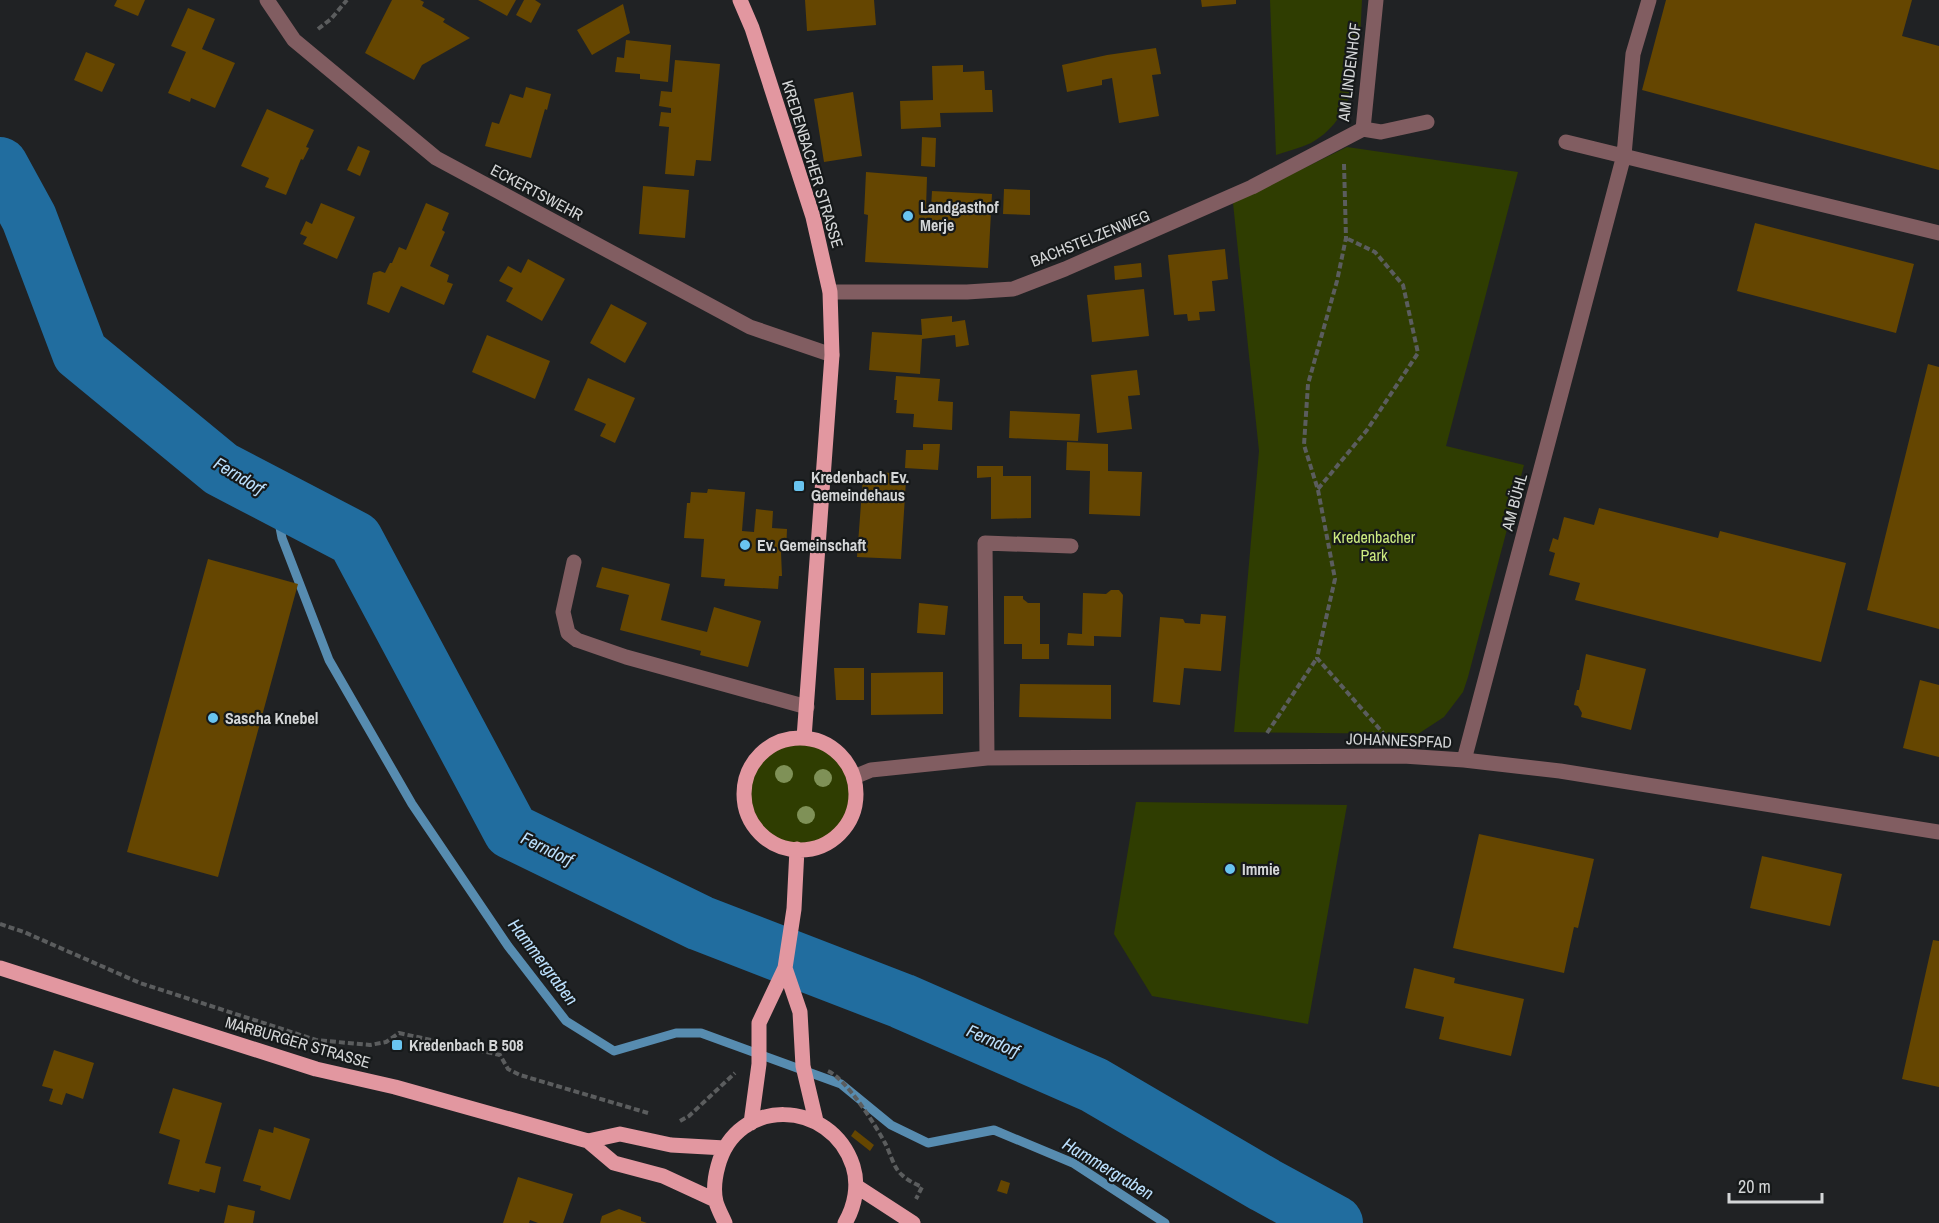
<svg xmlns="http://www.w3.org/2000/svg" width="1939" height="1223" font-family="'Archivo Narrow',sans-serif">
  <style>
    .green { fill: #2f3d01 }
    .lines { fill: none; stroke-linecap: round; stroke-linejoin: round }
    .stream { stroke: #578cb0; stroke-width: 9 }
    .river { stroke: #216d9f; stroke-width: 56 }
    .building { fill: #654601 }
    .path { stroke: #5b5d5e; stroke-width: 4; stroke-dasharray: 6 3; stroke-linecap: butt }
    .minor { stroke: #815d61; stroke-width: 15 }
    .major { stroke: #e297a0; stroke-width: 15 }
    .tree { fill: #7f9157 }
    .poi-dot { fill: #69c4f0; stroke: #16191a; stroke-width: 2 }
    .labels { text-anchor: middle; stroke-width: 4.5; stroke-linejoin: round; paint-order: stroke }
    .street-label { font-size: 16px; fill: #d4d6d7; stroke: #16191a }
    .poi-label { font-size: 16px; font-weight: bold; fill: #d4d6d7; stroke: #16191a; text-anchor: start }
    .park-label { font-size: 16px; fill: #cdeb81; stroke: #16191a }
    .water-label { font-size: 18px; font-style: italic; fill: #bce0fd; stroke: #16191a }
  </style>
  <rect width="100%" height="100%" fill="#202224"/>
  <path class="green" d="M1270 0H1362C1359 50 1362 115 1311 143 1300 148 1287 151 1276 155Z
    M1347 147 1518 172 1446 446 1524 465 1468 677 1463 692 1444 717 1418 734 1234 732 1259 451 1233 203Z
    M745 794a55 55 0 1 1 110 0a55 55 0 1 1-110 0Z
    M1136 802 1347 805 1308 1024 1152 996 1114 934Z"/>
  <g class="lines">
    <path class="stream" d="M274 496 282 538 329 660 412 804 508 946 566 1021 614 1051 676 1033H701L841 1084 891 1125 928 1143 994 1130 1073 1163 1165 1223"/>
    <path class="river" d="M0 165 29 218 80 353 221 469 355 539 511 831 700 923 902 1001 1094 1085 1265 1185 1335 1223"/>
  </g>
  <path class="building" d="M117 0H145L138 16 114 6Z
    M392 0H420L424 2 422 6 445 19 443 22 470 38 422 65 414 80 365 53Z
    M478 0H516L507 16Z
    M524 0H535L541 4 531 23 516 15Z
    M805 0H874L876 25 807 31Z
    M1201 0H1236V4L1202 7Z
    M1666 0H1912L1902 36 1939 46V170L1642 90Z
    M623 4 630 33 592 55 577 30Z
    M188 8 215 19 202 49 235 63 215 108 191 98 190 102 168 93 186 52 171 46Z
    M626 40 671 45 668 82 640 79V74L615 72 617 57 624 58Z
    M1156 48 1161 74 1152 75 1159 116 1119 123 1112 78 1102 80V85L1067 92 1062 65 1107 55Z
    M86 52 115 64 102 92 74 80Z
    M675 60 720 64 711 161 696 160 694 176 665 174 669 127 659 126 661 112 671 113V108L659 106 661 91 672 92Z
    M963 65V72L984 71 985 90H992L993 112 940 113 941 127 901 129 900 101 933 100 932 66Z
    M526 87 551 94 547 110 545 109 531 158 485 146 492 122 499 124 510 94 523 98Z
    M853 92 862 156 824 162 814 99Z
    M267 109 314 130 306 147 309 148 303 160 301 159 286 195 265 187 269 178 241 166Z
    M922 137 936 138 935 167 921 166Z
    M358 146 370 151 360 176 347 170Z
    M866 172 927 177 926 208 931 209 932 191 992 194 988 268 865 262 868 215 864 214Z
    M643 186 689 190 685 238 639 234Z
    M1004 189 1030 190V215L1003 214Z
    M321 203 355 217 337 259 303 244 307 237 300 234 306 221 312 224Z
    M426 203 449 213 442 230 445 232 430 266 449 275 447 282 453 284 444 305 401 286 389 313 367 304 373 273 380 271 385 273 390 263H392L399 247 406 250Z
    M1755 223 1914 264 1896 333 1737 291Z
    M1225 249 1228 279 1212 281 1215 311 1199 312 1200 320 1188 321 1187 314 1174 315 1168 255Z
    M528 259 565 279 542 321 506 301 513 288 499 281 508 266 521 273Z
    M1141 263 1142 277 1115 280 1114 266Z
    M1144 289 1149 336 1092 342 1087 295Z
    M611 304 647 323 625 363 590 343Z
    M952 316V322L965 320 969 345 956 347 955 335 922 339 920 374 869 370 872 332 922 335 921 319Z
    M487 335 550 361 535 399 472 372Z
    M1928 364 1939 367V629L1867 610Z
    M1137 370 1140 395 1128 396 1132 429 1097 433 1091 375Z
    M896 376 940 379 938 401 953 402 952 430 913 427 914 414 896 413 897 400H894Z
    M588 378 635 398 615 443 600 436 606 424 574 410Z
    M1010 411 1080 414 1078 441 1009 438Z
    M1067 442 1108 444V471L1142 472 1140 516 1089 514 1090 471 1066 470Z
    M923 444H940L938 470 905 468 906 450H923Z
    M977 466H1003V476H1031V518L991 519V477L977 478Z
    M876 472 891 473 890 478 906 480 901 559 857 557 863 477H876Z
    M708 489 745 492 742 531 754 532 756 509 773 511 772 528 787 529 786 552H781L782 576H779L778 589 724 586 725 579 701 577 704 539 684 538 687 503H690L691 492 707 493Z
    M1599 508 1718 538 1720 531 1846 563 1821 662 1575 600 1580 583 1549 575 1555 553 1549 551 1553 538 1558 540 1564 517 1594 525Z
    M208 559 298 584 218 877 127 852Z
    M602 567 670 584 661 620 707 632 714 607 761 621 748 667 700 655 701 651 620 630 629 595 596 587Z
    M1111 590H1119L1123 595 1121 637 1094 636V646L1067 645 1068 633 1082 634 1083 593 1106 594Z
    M1004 596H1023V599L1028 603H1040V644H1049V659H1022V644H1004Z
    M919 603 948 606 945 635 917 633Z
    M1201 614 1226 616 1221 671 1184 668 1180 705 1153 702 1160 617 1183 619 1185 623 1200 624Z
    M1586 654 1646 669 1631 730 1581 717 1582 713 1578 706 1574 705 1577 690H1579Z
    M834 668H864V700H836Z
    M943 672V714L871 715V673Z
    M1920 680 1939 685V757L1903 748Z
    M1020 684 1111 685V719L1019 717Z
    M1479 834 1594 859 1578 928 1574 927 1564 973 1453 948Z
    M1762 856 1842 874 1830 926 1750 908Z
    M1933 940 1939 941V1087L1902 1079Z
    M1414 968 1455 978 1454 983 1524 999 1511 1056 1439 1039 1444 1017 1405 1008Z
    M54 1050 94 1063 83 1099 66 1093 62 1105 49 1101 53 1089 42 1086Z
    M173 1088 222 1103 205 1163 221 1167 215 1193 200 1189 199 1192 168 1184 180 1140 159 1133Z
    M274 1127 310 1139 290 1200 260 1190 261 1186 243 1181 259 1129 273 1133Z
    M855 1130 874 1145 870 1151 851 1136Z
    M518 1177 573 1194 563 1223H538L530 1220 529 1223H503Z
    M1001 1180 1010 1183 1007 1194 997 1191Z
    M228 1205 255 1211 253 1223H224Z
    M619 1209 641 1217V1221L647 1223H600L602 1216Z"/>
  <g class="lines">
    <path class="path" d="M318 29 331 19 347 0
      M1344 164 1346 238 1337 281 1308 384 1304 445 1318 490 1335 579 1317 658 1383 733
      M1318 489 1367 430 1418 353 1403 285 1375 252 1346 238
      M1267 733 1317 658
      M0 924 24 932 140 983 316 1040 370 1045 386 1042 399 1033 500 1055 508 1069 520 1075 648 1113
      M828 1071C846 1079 875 1124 885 1143 890 1152 894 1169 902 1175 907 1180 915 1184 922 1187L916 1199
      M680 1121 689 1116 735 1073"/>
    <path class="minor" d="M267 0 294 40 436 158 750 327 832 355
      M1363 129 1381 132 1427 122
      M1566 142 1939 233
      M830 292H967L1013 289 1065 269 1252 187 1363 129 1376 0
      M574 562 563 612 568 633 577 640 626 657 807 707
      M987 758 985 543 1071 546
      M1464 760 1624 155 1633 54 1649 0
      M854 777 871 770 987 758 1403 756 1464 760 1560 771 1939 832"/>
    <path class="major" d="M740 0 752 28 813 217 830 292 832 355 804 738
      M744 794a56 56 0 1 1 112 0a56 56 0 1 1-112 0Z
      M0 968 316 1069 395 1087 588 1141 614 1163 663 1176 715 1200
      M785 968 800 1012 803 1066 816 1121
      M751 1123 759 1064V1023L785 968 794 909 797 849
      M588 1141 620 1134 671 1145 725 1148
      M856 1186 913 1223
      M725 1223C722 1216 718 1209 716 1202 713 1190 715 1177 718 1166 736 1096 831 1099 853 1166 859 1185 855 1206 845 1223"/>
  </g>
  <g class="tree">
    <circle cx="784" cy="774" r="9"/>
    <circle cx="823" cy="778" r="9"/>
    <circle cx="806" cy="815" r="9"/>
  </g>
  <g class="poi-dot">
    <circle cx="908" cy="216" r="6"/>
    <rect x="793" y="480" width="12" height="12" rx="3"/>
    <circle cx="745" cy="545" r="6"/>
    <circle cx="213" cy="718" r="6"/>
    <circle cx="1230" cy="869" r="6"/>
    <rect x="391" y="1039" width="12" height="12" rx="3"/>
  </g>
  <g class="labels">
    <g class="street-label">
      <text transform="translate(1349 72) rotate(-83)" y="6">AM LINDENHOF</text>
      <text transform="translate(813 164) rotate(73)" y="6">KREDENBACHER STRASSE</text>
      <text transform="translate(537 192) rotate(28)" y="6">ECKERTSWEHR</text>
      <text transform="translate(1090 238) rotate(-22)" y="6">BACHSTELZENWEG</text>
      <text transform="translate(1514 502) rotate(-75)" y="6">AM BÜHL</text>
      <text transform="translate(1399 740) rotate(2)" y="6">JOHANNESPFAD</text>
      <text transform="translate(298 1042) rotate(16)" y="6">MARBURGER STRASSE</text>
    </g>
    <g class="poi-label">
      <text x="920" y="213">Landgasthof<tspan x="920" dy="18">Merje</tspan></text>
      <text x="811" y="483">Kredenbach Ev.<tspan x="811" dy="18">Gemeindehaus</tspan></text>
      <text x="757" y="551">Ev. Gemeinschaft</text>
      <text x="225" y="724">Sascha Knebel</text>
      <text x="1242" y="875">Immie</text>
      <text x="409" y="1051">Kredenbach B 508</text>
    </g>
    <g class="park-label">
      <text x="1374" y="543">Kredenbacher<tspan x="1374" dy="18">Park</tspan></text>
    </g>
    <g class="water-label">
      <text transform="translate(239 476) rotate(31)" y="6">Ferndorf</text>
      <text transform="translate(547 849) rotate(26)" y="6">Ferndorf</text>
      <text transform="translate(543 962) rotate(53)" y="6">Hammergraben</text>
      <text transform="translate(993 1041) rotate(24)" y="6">Ferndorf</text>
      <text transform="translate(1108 1169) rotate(31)" y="6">Hammergraben</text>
    </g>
  </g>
  <path d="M1729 1193v9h93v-9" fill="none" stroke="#d4d6d7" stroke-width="3"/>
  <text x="1738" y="1193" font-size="18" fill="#d4d6d7" stroke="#16191a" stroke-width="4.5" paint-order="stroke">20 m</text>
</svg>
